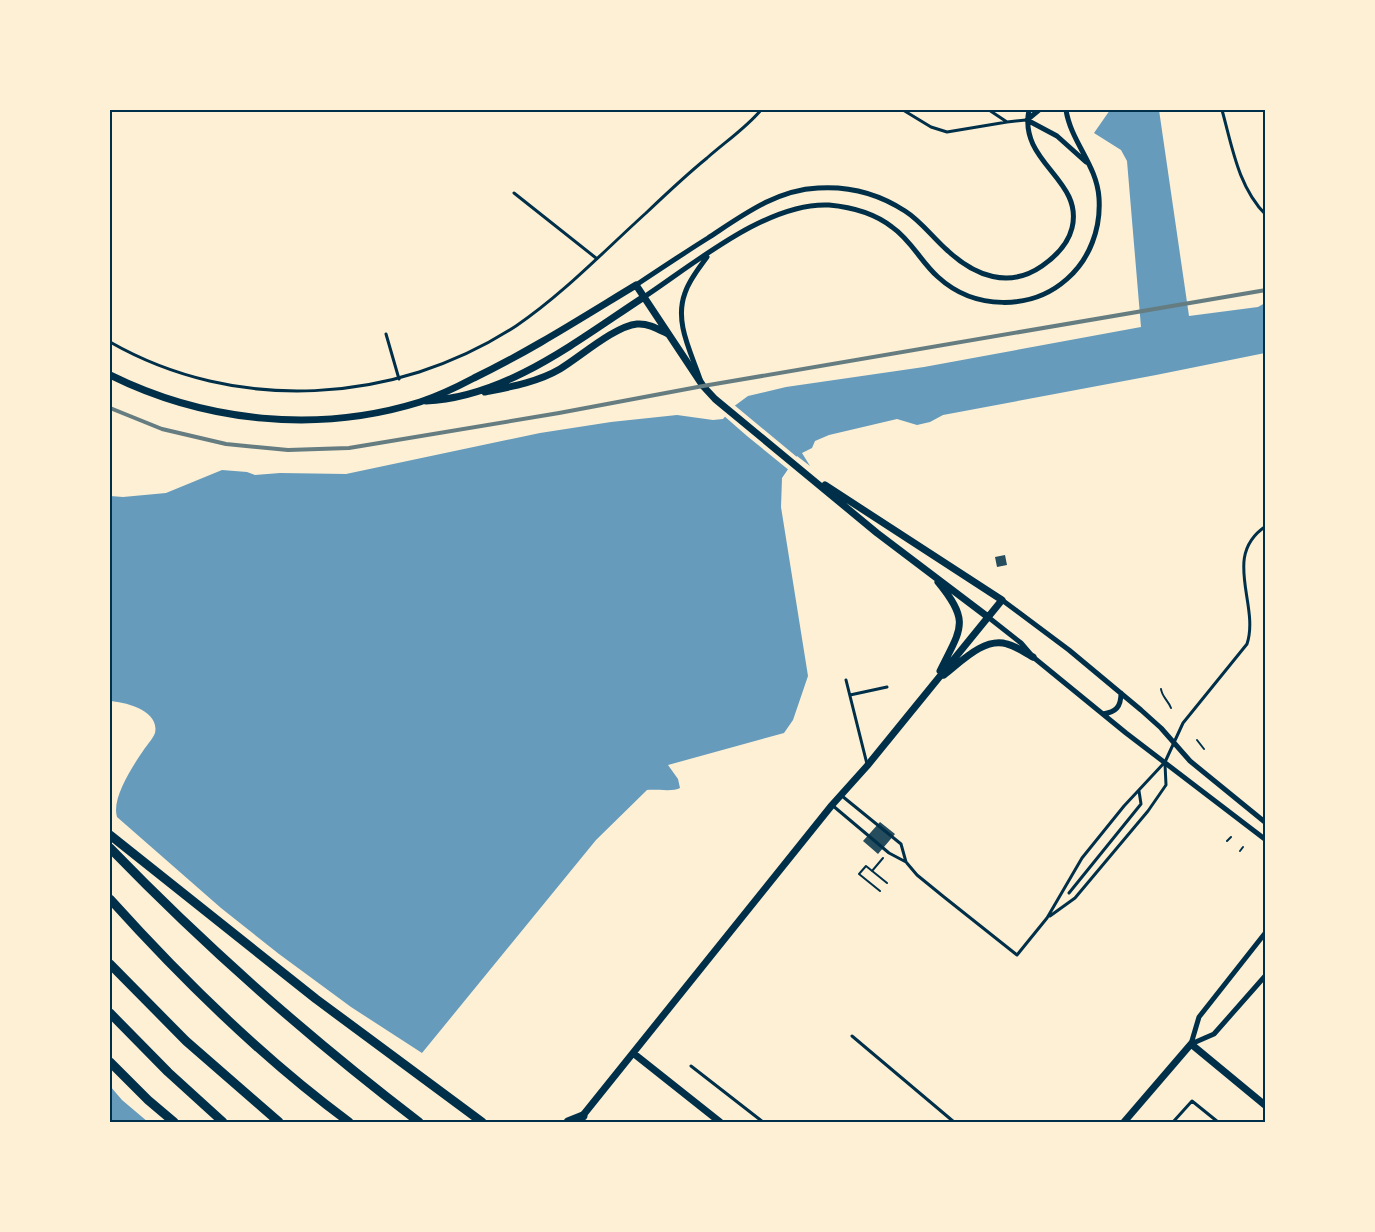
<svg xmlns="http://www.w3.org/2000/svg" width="1375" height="1232" font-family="'DM Sans',sans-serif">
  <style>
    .water { fill: #669bbc }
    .pier { fill: #fdf0d5 }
    .building { fill: #264d5e }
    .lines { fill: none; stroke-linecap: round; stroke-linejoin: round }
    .path { stroke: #003049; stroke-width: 2 }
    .service { stroke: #003049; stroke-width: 3 }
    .minor { stroke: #003049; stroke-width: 5 }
    .tertiary { stroke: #003049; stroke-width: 7 }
    .motorway { stroke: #003049; stroke-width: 9 }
    .rail { stroke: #657d81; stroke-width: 4 }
    .neatline { fill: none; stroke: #003049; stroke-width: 2 }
  </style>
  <rect width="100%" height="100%" fill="#fdf0d5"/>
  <path class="water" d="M1110 110H1159L1189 316 1258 307 1265 303V353L1156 375 943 415 930 422 917 425 897 419 829 435 815 441 812 448 802 453 810 466 797 456 782 478 781 507 808 676 793 720 784 733 668 765 678 779 680 788C674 792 656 789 647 790L596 840 422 1053 351 1007 279 954 221 908 117 817C111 798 134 764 145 748 148 744 153 738 155 733 160 710 124 702 110 701V496L123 497 166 493 222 470 247 472 255 475 280 473 346 474 540 433 611 422 677 415 713 420 723 419 733 407 748 396 786 387 924 367 1141 327 1127 161 1121 150 1094 133Z
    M110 1086 122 1100 148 1122H110Z"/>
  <path class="pier" d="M733 404 809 467 808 468 798 460 790 471 747 436 723 415Z"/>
  <path class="building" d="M1005 555 1007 565 997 567 995 557Z
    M880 822 895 834 878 854 863 841Z"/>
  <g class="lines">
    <path class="path" d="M1161 689C1162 697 1168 700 1171 708
      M1197 740 1204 749
      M1227 841 1231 837
      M1240 851 1243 847
      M872 871 883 858
      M880 891 859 874 866 866 887 883"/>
    <path class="service" d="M903 110 931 127 947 132 1007 122
      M989 110 1007 122 1026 120
      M1222 110C1232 146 1238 187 1266 215
      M514 193 596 258
      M386 334 399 379
      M110 342C236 414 395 405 516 326 563 294 604 251 646 213 666 194 686 175 707 158 725 142 746 128 761 110
      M846 680 867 764
      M850 695 887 687
      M842 796 901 844 906 862
      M832 805 889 853 906 862 917 875 944 897 1017 955 1047 918 1082 858 1124 806 1165 762 1183 723 1247 644C1260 604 1221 556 1266 526
      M1069 893 1141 804 1139 791
      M1050 916 1075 898 1148 811 1166 785 1165 764
      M852 1036 954 1122
      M691 1066 763 1122
      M1173 1122 1192 1101 1218 1122"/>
    <path class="minor" d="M1027 120 1057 136 1086 162
      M1027 120 1039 110
      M636 285C660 269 684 253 708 238 743 215 776 190 818 188 849 186 879 194 905 211 921 221 933 238 948 251 975 276 1009 289 1042 266 1055 257 1068 244 1072 228 1084 179 1018 163 1029 110
      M644 297C694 264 767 202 829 205 851 207 874 213 892 227 911 240 921 262 938 277 974 310 1031 311 1067 279 1090 259 1101 228 1099 198 1097 165 1071 142 1066 110
      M700 379C691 352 674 322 685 293 689 280 699 268 707 257
      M1002 600 1069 650 1141 710 1161 728 1190 761 1266 823
      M988 617 1021 643 1033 657 1126 733 1266 840
      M1103 714C1116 712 1121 707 1121 693
      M1191 1044 1199 1017 1266 932
      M1191 1044 1214 1034 1266 975"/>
    <path class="tertiary" d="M110 375C205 422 317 434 420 402 438 396 457 387 474 378 530 351 583 317 636 285L703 386 715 399 877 533 988 617
      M485 392C510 387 538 382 560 369 580 357 615 326 637 324 648 323 658 329 668 334
      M426 401C507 397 578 340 644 297
      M938 582C971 622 961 628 940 671
      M944 675C961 662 984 637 1007 644 1016 646 1025 653 1033 657
      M633 1053 720 1122
      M580 1119 832 805 867 766 1002 600 825 485
      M1124 1122 1191 1044 1266 1106"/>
    <path class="motorway" d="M110 835 316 999 482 1122
      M110 848C206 947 309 1038 419 1122
      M110 899C183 980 261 1057 349 1122
      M110 964 186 1041 279 1122
      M110 1013 168 1072 223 1122
      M110 1062 148 1100 174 1122
      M568 1122 583 1116"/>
    <path class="rail" d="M110 408 162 429 226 444 288 450 349 448 559 413 703 386 1266 290"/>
  </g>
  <rect width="1375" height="1232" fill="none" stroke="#fdf0d5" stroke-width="222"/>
  <rect x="111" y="111" width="1153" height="1010" class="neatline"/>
</svg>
